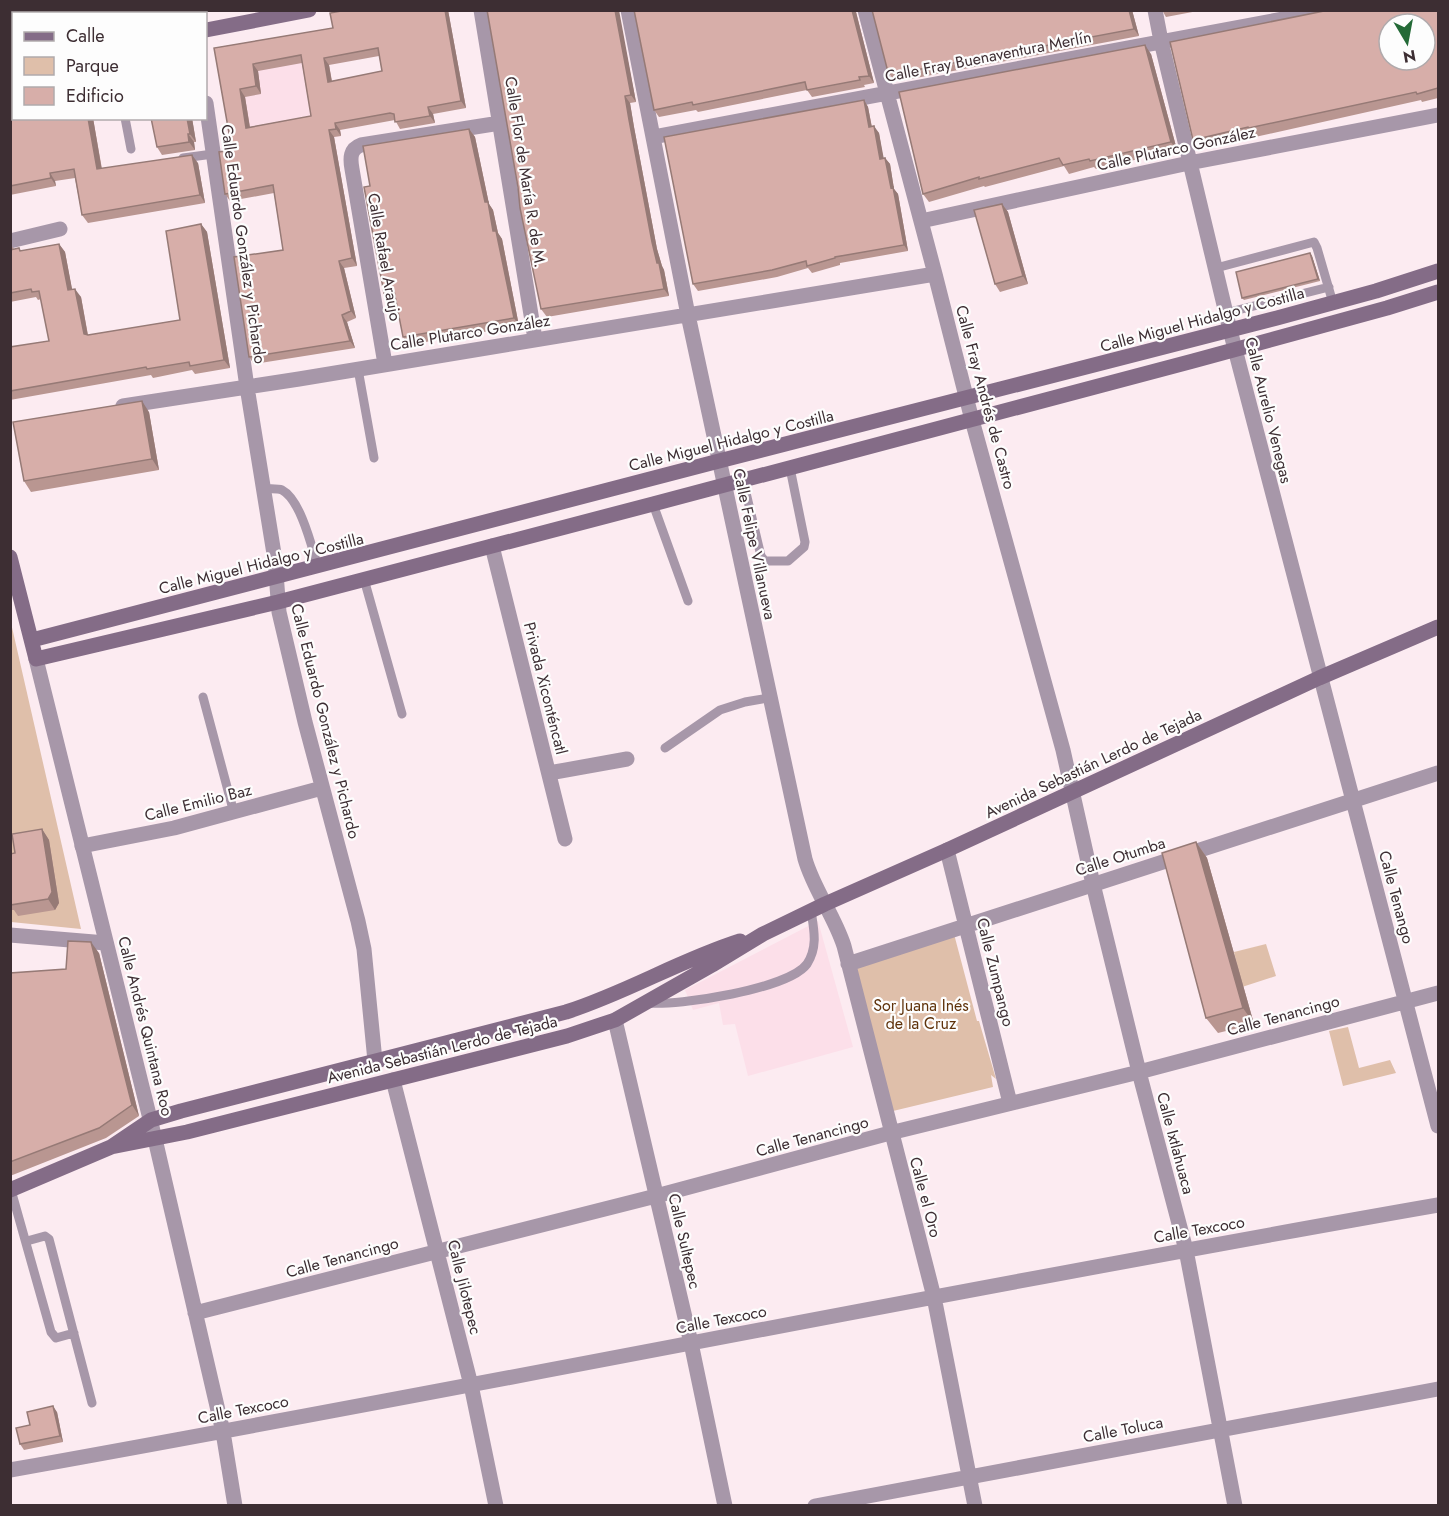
<svg xmlns="http://www.w3.org/2000/svg" width="1449" height="1516" font-family="Jost,sans-serif">
  <style>
    .built { fill: #fcdfe9 }
    .green { fill: #dfbfaa }
    .lines { fill: none; stroke-linecap: round; stroke-linejoin: round }
    .service { stroke: #a797a9; stroke-width: 9 }
    .minor { stroke: #a797a9; stroke-width: 15 }
    .tertiary { stroke: #a797a9; stroke-width: 15 }
    .secondary { stroke: #846c87; stroke-width: 15 }
    .wall { fill: #b99691; fill-rule: evenodd }
    .shaded-wall { fill: #967a76 }
    .building { fill: #d7aea9; stroke: #967a76; stroke-width: 1.5; fill-rule: evenodd }
    .labels { text-anchor: middle; stroke-width: 4.5; stroke-linejoin: round; paint-order: stroke }
    .street-label { font-size: 16px; fill: #3d2e33; stroke: #fdfdfd }
    .park-label { font-size: 16px; fill: #5f320a; stroke: #fdfdfd }
  </style>
  <rect width="100%" height="100%" fill="#fcebf1"/>
  <path class="built" d="M324 37 341 136 236 154 219 56Z
    M818 921 853 1047 748 1076 735 1024 723 1025 719 1003 693 1010 685 990Z"/>
  <path class="green" d="M11 623 81 929 11 922Z
    M954 934 977 1021H979L996 1079 991 1075 993 1087 893 1111 853 966Z
    M1266 944 1276 976 1242 987 1234 952Z
    M1348 1027 1359 1068 1390 1060 1396 1073 1343 1086 1329 1031Z"/>
  <g class="lines">
    <path class="service" d="M125 118 131 149
      M183 158 213 154
      M1216 268 1314 242 1317 248 1333 303
      M1226 313 1329 287
      M358 369 374 458
      M743 480 761 556 765 561H788L804 547 805 542 790 468
      M263 489C268 489 277 488 282 490 301 500 312 548 318 567
      M653 504 688 601
      M364 579 402 714
      M203 697 234 813
      M665 748 720 710 745 702 768 698
      M648 1003C678 1006 789 989 807 964 818 947 814 930 811 911
      M11 1190 51 1332 56 1338 74 1333
      M27 1241 45 1236 49 1239 92 1403"/>
    <path class="minor" d="M192 10V14
      M481 10 535 339
      M628 10 688 315 805 859C814 890 834 915 844 946L934 1297 975 1506
      M865 10 935 274 972 420 1063 750 1093 884 1139 1072 1186 1250 1235 1506
      M1155 10 1161 41 1230 330 1438 1126
      M206 103 247 387 275 560 279 612 305 722 358 921 364 949 375 1061
      M653 137 1331 10
      M921 221 1189 163 1438 115
      M10 241 60 229
      M385 364 352 169C350 158 350 149 361 145L500 123
      M123 406 299 379 935 274
      M492 546 565 839
      M549 773 627 759
      M82 846 174 828 322 788
      M947 850 1010 1103
      M10 935 106 943
      M848 964 1438 773
      M615 1020 691 1343 725 1506
      M393 1080 471 1385 496 1506
      M155 1139 223 1432 235 1506
      M195 1313 656 1196 890 1133 1139 1072 1438 993
      M10 1470C487 1385 961 1288 1438 1205
      M815 1506 1438 1389"/>
    <path class="tertiary" d="M36 659 155 1139"/>
    <path class="secondary" d="M206 30 309 10
      M10 68 14 67
      M10 557 36 659 278 602 653 504 1193 361 1387 308 1438 292
      M32 640 719 461 1277 318 1376 291 1438 271
      M111 1147 187 1132 567 1036 615 1020 712 965 763 934 825 904 947 850 1319 678 1438 627
      M10 1190 111 1147 151 1120 181 1111 566 1012C626 993 680 960 740 941"/>
  </g>
  <path class="wall" d="M10 10H27V14H14V40L10 41Z
    M347 10H448L466 108 433 114 435 123 400 129 395 120 340 130 341 136 334 137 357 266 344 268 356 318 347 322 355 348 254 364 249 357 283 250 274 193 230 201 225 194 232 150 214 48 333 28ZM379 56 382 71 332 81 329 65ZM302 63 311 116 250 127 245 97 261 94 258 71Z
    M634 10H856V12L874 83 864 85 865 87 812 97 807 90 698 112 696 110 659 117 654 110Z
    M872 10H1132L1139 36 900 81 898 78 893 79 888 72Z
    M1162 10H1203L1166 17Z
    M1438 10V98L1422 102 1421 100 1255 137 1253 135 1199 148 1193 140Z
    M618 11 636 102 630 103 634 127 657 249 662 266 664 270 669 296 547 317 541 309 518 187Z
    M1151 54 1177 150 1096 169 1094 167 1069 174 1064 166 985 187 984 186 929 202 923 194Z
    M10 80 14 118H93L102 169 198 163 205 203 88 223 82 215 75 178 55 181 56 186 10 195Z
    M864 100 868 107 872 127 879 133 883 158H885L890 164 894 189 898 194 908 251 840 263V265L812 273 808 268 777 277 698 291 693 284Z
    M192 118 196 142H194L195 150 162 155 157 147Z
    M469 129 475 137 489 204 493 210 498 233 502 239 519 326 408 345 403 337 396 300 390 301 384 293 370 186Z
    M1002 204 1008 212 1028 284 1000 292 995 284Z
    M201 224 207 232 230 368 195 374 192 370 153 378 151 375 10 400V347L49 341 41 299 38 300 36 297 10 302V244L14 249 21 251 59 244 65 252 72 290 81 297 88 335 180 320Z
    M1310 253 1312 256 1320 281 1244 300 1242 298Z
    M149 412 159 470 31 492 24 481Z
    M42 829 49 840 59 903 55 910 18 916 14 910H10V854L15 853Z
    M1196 842 1207 858 1254 1024 1218 1033 1206 1018Z
    M99 953 139 1116 106 1138 10 1176V973L66 969Z
    M57 1412 63 1442 24 1450 20 1444Z"/>
  <path class="shaded-wall" d="M23 10H27V14H23Z
    M445 10H448L466 108 461 101Z
    M615 10H619L636 102 631 95Z
    M852 10H856V12L874 83 869 76Z
    M1129 10H1132L1139 36 1134 29Z
    M1145 45 1151 54 1177 150 1171 142Z
    M324 58 329 65 333 89 328 82Z
    M253 64 258 71 261 94 256 86Z
    M240 89 245 97 251 135 246 128Z
    M625 96 630 103 634 127 657 249 662 266 664 270 669 296 664 289 652 242 629 120Z
    M864 100 868 107 873 134 869 127Z
    M428 107 433 114 435 123 430 116Z
    M88 118H93L103 177 97 169Z
    M187 118H192L196 142 190 134Z
    M335 123 340 130 341 136 336 129Z
    M874 126 879 133 885 165 880 159Z
    M469 129 475 137 489 204 493 210 498 233 502 239 519 326 514 318 493 231 485 202Z
    M329 130 334 137 357 266 352 258Z
    M188 134 194 142 195 150 189 142Z
    M192 155 198 163 205 203 200 195Z
    M885 158 890 164 894 189 898 194 908 251 904 245 891 188Z
    M50 173 55 181 56 186 51 178Z
    M1002 204 1008 212 1028 284 1023 276Z
    M201 224 207 232 230 368 224 360Z
    M59 244 65 252 74 299 68 290Z
    M1310 253 1312 256 1320 281 1318 279Z
    M339 261 344 268 356 318 351 311Z
    M75 289 81 297 89 342 84 334Z
    M342 315 347 322 355 348 350 341Z
    M142 401 149 412 159 470 152 459Z
    M42 829 49 840 59 903 55 910 48 899Z
    M1196 842 1207 858 1254 1024 1243 1008Z
    M91 942 99 953 139 1116 132 1105Z
    M53 1406 57 1412 63 1442 60 1436Z"/>
  <path class="building" d="M10 10H23V14H14V31L10 32Z
    M347 10H445L461 101 428 107 430 116 395 122 394 114 390 113 335 123 336 129 329 130 352 258 339 261 351 311 342 315 350 341 249 357 234 257 283 250 273 185 225 194 219 152 232 150 214 48 333 28 330 13ZM378 48 382 71 328 82 324 58ZM301 55 311 116 246 128 240 89 256 86 253 64Z
    M487 10H615L631 95 625 96 629 120 652 242 657 263H659L664 289 541 309 520 208 518 187Z
    M634 10H852L869 76 859 77 860 80 807 90 805 82 693 105 692 102 654 110Z
    M872 10H1129L1134 29 895 74 894 70 888 72Z
    M1329 10H1438V88L1417 94 1416 92 1249 128 1248 127 1193 140 1170 42ZM1389 24H1425V60H1389Z
    M1145 45 1171 142 1090 161 1089 159 1063 165 1059 158 979 179V177L923 194 899 92Z
    M14 79V118H88L97 169 192 155 200 195 82 215 74 169 50 173 51 178 10 186V80Z
    M864 100 869 127 874 126 880 159 885 158 891 188 893 187 904 245 835 257V258L807 266 806 261 772 270 693 284 664 137Z
    M151 118H187L190 134H188L189 142 157 147Z
    M469 129 485 202H488L493 231H496L514 318 403 337 394 291 384 293 364 187 370 186 363 146Z
    M1002 204 1023 276 995 284 974 210Z
    M201 224 224 360 190 366 189 362 147 369 146 367 10 391V347L49 341 39 291 32 292 31 289 10 293V250L19 248 20 251 59 244 68 290 75 289 84 334 88 335 180 320 166 231Z
    M1310 253 1318 279 1242 298 1236 272Z
    M142 401 152 459 24 481 13 422Z
    M42 829 52 892 48 899 10 905V854L15 853 12 834Z
    M1196 842 1243 1008 1206 1018 1162 853Z
    M68 941 91 942 132 1105 99 1128 10 1162V973L66 969Z
    M53 1406 60 1436 20 1444 16 1428 30 1425 27 1412Z"/>
  <g class="labels">
    <g class="street-label">
      <text transform="translate(988 56) rotate(-11)" y="6">Calle Fray Buenaventura Merlín</text>
      <text transform="translate(1176 148) rotate(-12)" y="6">Calle Plutarco González</text>
      <text transform="translate(526 172) rotate(81)" y="6">Calle Flor de María R. de M.</text>
      <text transform="translate(244 244) rotate(82)" y="6">Calle Eduardo González y Pichardo</text>
      <text transform="translate(385 257) rotate(80)" y="6">Calle Rafael Araujo</text>
      <text transform="translate(1202 319) rotate(-15)" y="6">Calle Miguel Hidalgo y Costilla</text>
      <text transform="translate(470 332) rotate(-9)" y="6">Calle Plutarco González</text>
      <text transform="translate(986 397) rotate(75)" y="6">Calle Fray Andrés de Castro</text>
      <text transform="translate(1269 410) rotate(76)" y="6">Calle Aurelio Venegas</text>
      <text transform="translate(731 440) rotate(-14)" y="6">Calle Miguel Hidalgo y Costilla</text>
      <text transform="translate(755 544) rotate(78)" y="6">Calle Felipe Villanueva</text>
      <text transform="translate(261 563) rotate(-14)" y="6">Calle Miguel Hidalgo y Costilla</text>
      <text transform="translate(546 688) rotate(76)" y="6">Privada Xiconténcatl</text>
      <text transform="translate(326 721) rotate(76)" y="6">Calle Eduardo González y Pichardo</text>
      <text transform="translate(1093 763) rotate(-25)" y="6">Avenida Sebastián Lerdo de Tejada</text>
      <text transform="translate(198 802) rotate(-14)" y="6">Calle Emilio Baz</text>
      <text transform="translate(1120 856) rotate(-18)" y="6">Calle Otumba</text>
      <text transform="translate(1397 897) rotate(75)" y="6">Calle Tenango</text>
      <text transform="translate(996 972) rotate(76)" y="6">Calle Zumpango</text>
      <text transform="translate(1283 1015) rotate(-15)" y="6">Calle Tenancingo</text>
      <text transform="translate(146 1026) rotate(76)" y="6">Calle Andrés Quintana Roo</text>
      <text transform="translate(442 1049) rotate(-14)" y="6">Avenida Sebastián Lerdo de Tejada</text>
      <text transform="translate(812 1136) rotate(-15)" y="6">Calle Tenancingo</text>
      <text transform="translate(1176 1143) rotate(75)" y="6">Calle Ixtlahuaca</text>
      <text transform="translate(926 1197) rotate(75)" y="6">Calle el Oro</text>
      <text transform="translate(1199 1229) rotate(-10)" y="6">Calle Texcoco</text>
      <text transform="translate(685 1241) rotate(77)" y="6">Calle Sultepec</text>
      <text transform="translate(342 1257) rotate(-15)" y="6">Calle Tenancingo</text>
      <text transform="translate(465 1287) rotate(76)" y="6">Calle Jilotepec</text>
      <text transform="translate(721 1319) rotate(-11)" y="6">Calle Texcoco</text>
      <text transform="translate(243 1409) rotate(-11)" y="6">Calle Texcoco</text>
      <text transform="translate(1123 1429) rotate(-11)" y="6">Calle Toluca</text>
    </g>
    <g class="park-label">
      <text x="921" y="1011">Sor Juana Inés<tspan x="921" dy="18">de la Cruz</tspan></text>
    </g>
  </g>
  <rect width="1449" height="1516" fill="none" stroke="#3d2e33" stroke-width="24"/>
  <rect x="12" y="12" width="195" height="108" fill="#fdfdfd" stroke="#b0aaac" stroke-width="1.5"/>
  <rect x="24" y="32" width="30" height="9" fill="#846c87" stroke="#b0aaac" stroke-width="1.5"/>
  <text x="66" y="42" font-size="18" fill="#3d2e33">Calle</text>
  <rect x="24" y="57" width="30" height="18" fill="#dfbfaa" stroke="#b0aaac" stroke-width="1.5"/>
  <text x="66" y="72" font-size="18" fill="#3d2e33">Parque</text>
  <rect x="24" y="87" width="30" height="18" fill="#d7aea9" stroke="#b0aaac" stroke-width="1.5"/>
  <text x="66" y="102" font-size="18" fill="#3d2e33">Edificio</text>
  <g transform="translate(1407 42) rotate(170)"><circle r="28" fill="#fdfdfd" stroke="#b0aaac" stroke-width="1.5"/>
  <path d="M0-4.5L10 22L0 15L-10 22Z" fill="#246a37"/>
  <text y="-9" font-size="16" font-weight="bold" text-anchor="middle" fill="#3d2e33">N</text>
  </g>
</svg>
